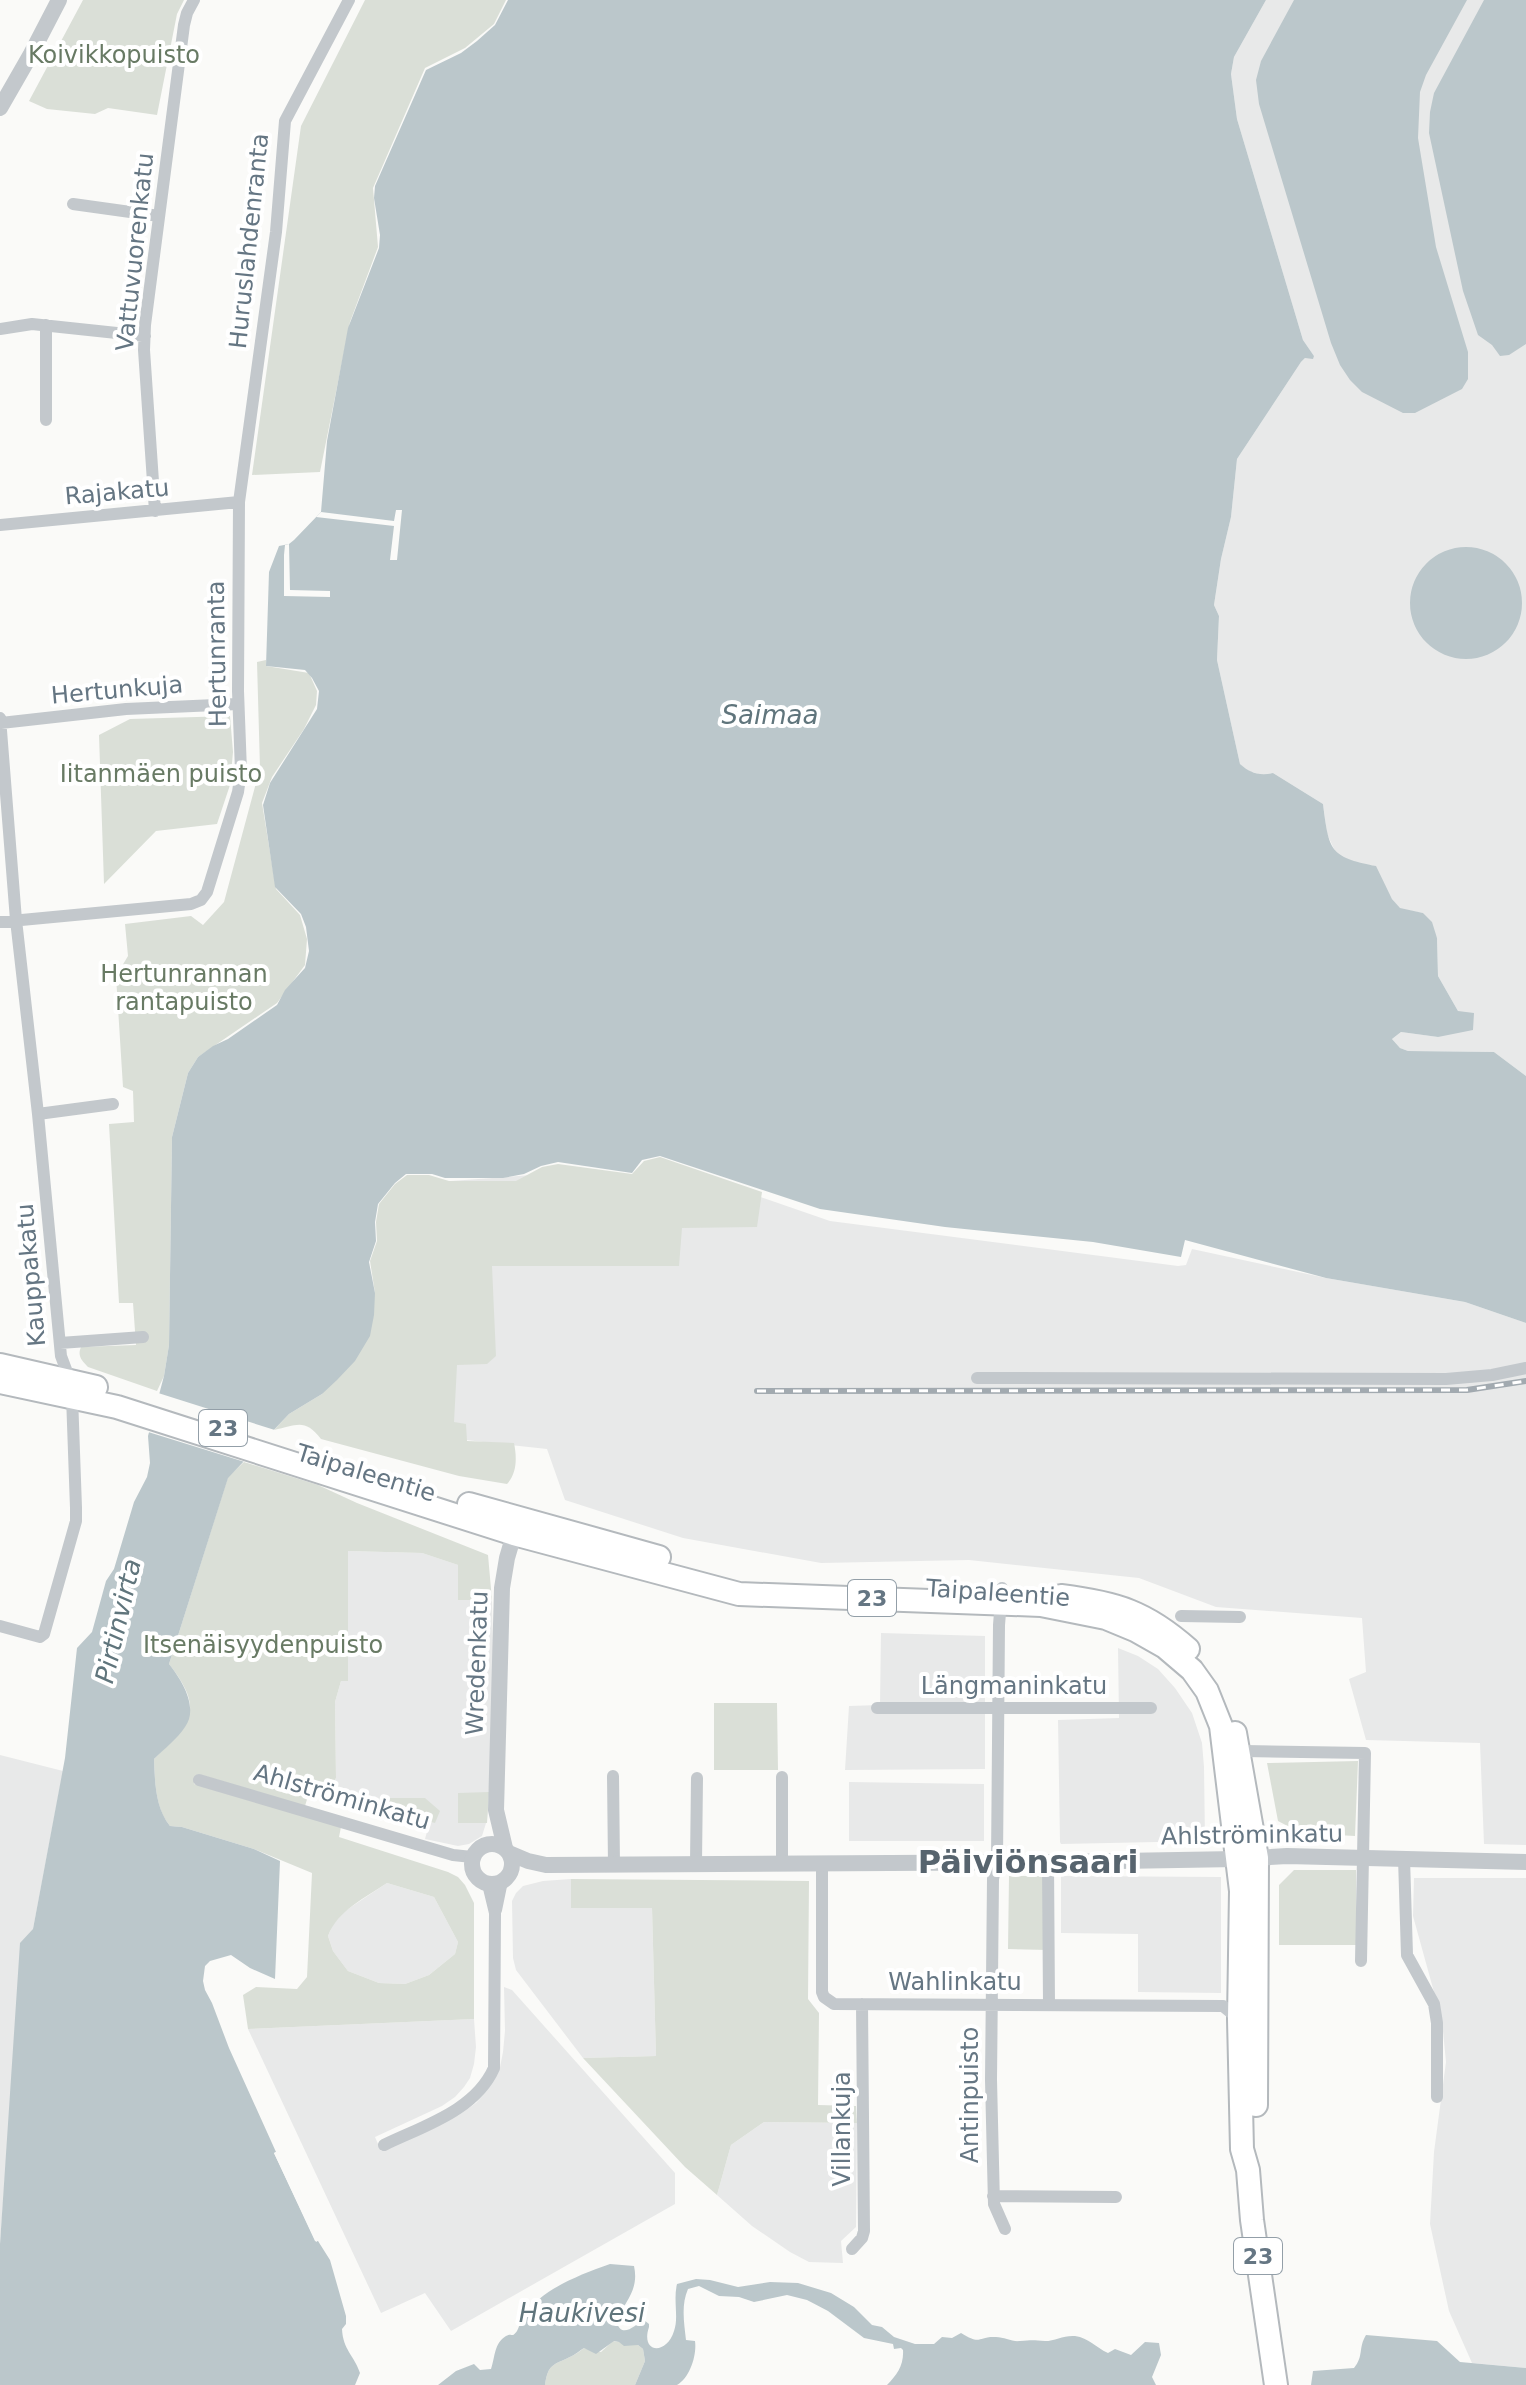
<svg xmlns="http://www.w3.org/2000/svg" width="1526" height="2385" font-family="'DejaVu Sans',sans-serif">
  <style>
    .built { fill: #e8e9e9 }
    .green { fill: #dadfd7; fill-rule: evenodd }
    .water { fill: #bbc7cb }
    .pier { fill: #fafaf8 }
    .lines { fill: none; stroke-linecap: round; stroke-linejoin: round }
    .trunk-casing { stroke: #b4b9bd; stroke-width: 26 }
    .minor { stroke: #c3c8cc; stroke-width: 12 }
    .tertiary { stroke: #c3c8cc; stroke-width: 16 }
    .trunk { stroke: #fff; stroke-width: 22 }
    .rail-casing { stroke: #a2aab0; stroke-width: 6 }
    .rail { stroke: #fff; stroke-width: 3; stroke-dasharray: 9; stroke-linecap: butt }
    .labels { text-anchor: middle; stroke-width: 8; stroke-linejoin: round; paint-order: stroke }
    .shield { fill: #fff; stroke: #939fa8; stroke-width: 2 }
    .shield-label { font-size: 22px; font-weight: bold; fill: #657683 }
    .park-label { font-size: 24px; fill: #687a64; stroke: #fff }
    .street-label { font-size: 24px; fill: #657683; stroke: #fff }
    .water-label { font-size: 26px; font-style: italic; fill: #60757c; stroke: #fff }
    .district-label { font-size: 32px; font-weight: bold; fill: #57646e; stroke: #fff }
  </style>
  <rect width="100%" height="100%" fill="#fafaf8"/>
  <path class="built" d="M1266 0H1526V1076L1494 1052 1408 1051 1400 1048 1392 1039 1401 1032 1438 1037 1458 1011 1438 976 1437 938 1423 913 1400 909 1392 899 1375 866 1346 861 1335 851 1327 834 1323 804 1273 773 1262 775 1248 771 1240 764 1217 660 1219 616 1214 605 1221 559 1231 517 1237 459 1301 362 1305 358 1314 356 1303 340 1237 119 1231 74 1234 57Z
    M659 1162 830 1221 1178 1266 1186 1265 1192 1249 1326 1278 1465 1302 1526 1323V1845L1484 1844 1480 1743 1366 1740 1349 1679 1366 1672 1362 1618 1216 1607 1139 1578 969 1560 821 1563 683 1538 565 1500 547 1449 466 1440 381 1340 423 1183 587 1171 634 1177Z
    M348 1551 422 1553 458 1565V1600H492L494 1702 487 1820 482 1836 469 1844 458 1846 425 1839 428 1828 323 1799 336 1778 335 1702 341 1681H348Z
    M881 1633 985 1636V1769L845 1770 849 1706 880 1705Z
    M1118 1648 1138 1656 1158 1669 1175 1688 1192 1713 1202 1743 1204 1767 1205 1841 1061 1844 1060 1842 1058 1720 1119 1718Z
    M0 1755 63 1771 33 1929 11 2096 0 2244Z
    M849 1782 984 1784V1841H849Z
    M1061 1876 1221 1877V1993L1138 1992V1934L1061 1933Z
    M1414 1878H1526V2368L1472 2363 1449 2311 1430 2224 1434 2152 1446 2062 1442 2021 1413 1916Z
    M571 1879V1908H652L656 2056 583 2058 516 1970 513 1958 512 1901 516 1893 523 1886 543 1881Z
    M387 1883 434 1897 458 1942 455 1954 429 1975 405 1984 379 1983 348 1971 333 1951 328 1936 333 1924 345 1911Z
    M504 1987 512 1990 675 2173V2204L451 2331 425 2293 381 2313 248 2029 474 2019 476 2047 474 2064 470 2078 464 2087 455 2097 442 2106 375 2137 381 2151 459 2115 476 2103 484 2094 500 2067 503 2052 505 2031Z
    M764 2122 857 2123 856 2227 841 2241 843 2263 809 2262 790 2252 752 2226 717 2195 731 2145Z"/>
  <path class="green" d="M83 0H184L177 14 157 115 108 108 95 114 47 109 29 101Z
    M365 0H506L494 24 465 48 425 68 373 188 378 247 350 322 320 472 252 475 301 126Z
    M266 660V666L309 673 317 691 316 705 304 729 272 777 262 803 276 889 300 915 307 939 305 965 277 1003 198 1057 188 1073 172 1137 169 1345 164 1376 157 1391 88 1367C82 1361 77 1356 81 1347L136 1345 133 1303H119L109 1124 134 1122 133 1091 123 1087 116 976 128 956 125 924 191 916 203 925 224 902 260 768 257 662Z
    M230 716 233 752 230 785 217 824 156 831 104 884 99 735 130 719Z
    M660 1157 762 1192 757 1227 682 1228 679 1266H492L496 1356 487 1364 457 1365 454 1422 466 1424 467 1441 514 1443C517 1458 517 1473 507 1484L459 1476 321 1439C305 1418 297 1425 274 1430L289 1414 322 1394 375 1293 370 1261 377 1241 376 1222 379 1204 395 1184 407 1175H429L449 1181H516L542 1167 558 1164 632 1174 644 1161Z
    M244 1462 318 1485 357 1503 488 1555 492 1600H458V1565L422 1553 348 1551V1681H341L335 1702 336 1778 323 1799 308 1796 305 1806 198 1774 194 1784 341 1827 339 1837 448 1872 458 1877 465 1885 474 1903V2019L248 2029 243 1995 256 1987 297 1989 307 1977 312 1873 254 1849 182 1827 170 1826C155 1808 155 1782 154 1759 190 1723 206 1711 169 1664L228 1477ZM387 1883 434 1897 458 1942 455 1954 429 1975 405 1984 379 1983 348 1971 333 1951 328 1936C338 1910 365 1898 387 1883Z
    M714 1703H777L778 1770H714Z
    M1358 1761 1355 1836 1301 1833 1278 1821 1267 1763Z
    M489 1792 487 1823H458V1793Z
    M381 1798H425L440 1811 435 1823 372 1807 377 1800Z
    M1294 1870H1356V1945H1279V1885Z
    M1009 1876H1048V1950L1008 1949Z
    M571 1879 809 1881 808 1999 819 2013 818 2105 856 2106 857 2123 764 2122 731 2145 717 2195 685 2167 583 2058 656 2056 652 1908H571Z
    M613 2341 638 2345 643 2349 645 2361 635 2385H545C548 2363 554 2365 572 2356 576 2354 580 2351 584 2348L601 2352Z"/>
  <path class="water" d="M508 0H1266L1234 57 1231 74 1237 119 1303 340 1314 356 1313 359 1305 358 1301 362 1237 459 1231 517 1221 559 1214 605 1219 616 1217 660 1240 764C1250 773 1259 776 1273 773L1323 804C1329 850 1329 857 1376 866L1392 899 1400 908 1423 913 1432 922 1437 938 1438 976 1458 1011 1474 1013 1473 1030 1438 1037 1401 1032 1392 1039 1400 1048 1408 1051 1494 1052 1526 1076V1323L1465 1302 1326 1278 1185 1240 1181 1257 1093 1242 945 1227 820 1209 660 1156 642 1160 632 1173 558 1162 541 1166 524 1174 503 1178H445L432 1174H406L395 1183 378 1204 375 1222 376 1241 369 1262 375 1293 374 1315 370 1336 355 1361 337 1380 322 1394 289 1414 228 1478 169 1664C182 1680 199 1708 185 1727 177 1739 164 1749 154 1759 155 1782 155 1807 170 1826L182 1827 254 1849 280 1861 275 1979 250 1968 231 1955 210 1961 205 1966 203 1981 205 1990 212 2003 229 2048 276 2152 274 2153 315 2241H318L330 2260 346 2316V2324L342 2329C343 2350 354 2355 360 2373L355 2385H0V2244L20 1943 33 1929 65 1758 77 1648 92 1632 106 1581 114 1569 134 1502 147 1477 150 1463 148 1436 164 1376 169 1345 172 1137 188 1073 198 1057 213 1046 228 1039 277 1005 285 990 305 968 309 951 306 927 301 914 275 887 263 805 270 783 317 709 319 691 312 678 305 670 266 666 269 572 279 546 289 544 294 540 321 512 327 441 348 328 379 248 380 235 374 198 375 186 426 70 461 53 477 41 495 25Z
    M1294 0H1467L1426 75 1420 92 1418 138 1436 247 1468 352V379L1462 389 1415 413H1403L1362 392 1350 380 1340 365 1331 343 1259 104 1256 80 1261 61Z
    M1484 0H1526V344L1509 355 1500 356 1492 345 1478 335 1463 291 1429 133 1430 112 1434 93Z
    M1410 603a56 56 0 1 1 112 0a56 56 0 1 1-112 0Z
    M610 2264 634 2266C639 2288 627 2301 616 2319 620 2341 635 2325 644 2320L649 2324V2327C640 2354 667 2355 674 2331 679 2318 673 2300 677 2284L696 2279 710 2280 738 2287 770 2282 798 2283 831 2293 854 2307 872 2325 882 2327 894 2337 915 2344H934L942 2337 952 2338 961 2333C982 2346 977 2336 996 2337 1004 2337 1012 2342 1020 2341 1031 2340 1034 2340 1045 2341 1055 2341 1064 2335 1075 2336 1089 2338 1095 2347 1108 2353L1115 2349 1131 2355 1145 2342 1159 2343 1161 2355 1152 2377 1156 2385H887C897 2375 904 2365 903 2350L901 2348 894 2349 893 2344 864 2338 828 2311 807 2300 787 2295 754 2302 739 2297 719 2296 699 2286 688 2289C681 2305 684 2322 686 2340L695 2341C697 2355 690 2378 677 2385H635L645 2361 643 2349 638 2345 624 2346 619 2342 614 2341 596 2354 584 2348C579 2351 576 2354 572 2356 554 2365 548 2363 545 2385H438L456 2371 474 2364 480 2370 491 2369C495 2358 494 2343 506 2336 513 2332 511 2339 517 2331 520 2326 520 2319 524 2314 545 2288 579 2275 610 2264Z
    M1366 2335 1437 2341 1460 2362 1526 2368V2385H1311L1313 2371 1354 2368C1364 2356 1358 2348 1366 2335Z"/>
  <path class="pier" d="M396 510H402L397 560H390L394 526 316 517 321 512 394 521Z
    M289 544 290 590 330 591V597L284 596V555L285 545Z
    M155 1392 278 1431 248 1463 145 1431Z
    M280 2150 279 2155 318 2237 321 2239 316 2242 274 2153Z"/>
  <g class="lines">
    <defs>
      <path id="trunk" d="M0 1365 96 1387
        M0 1382 117 1407 514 1534 739 1594 1041 1605 1106 1618 1135 1630 1165 1647 1192 1670 1207 1691 1221 1726 1241 1891 1239 2019 1242 2149 1248 2170 1252 2220 1276 2385
        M469 1504 659 1557
        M1061 1596C1117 1603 1146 1612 1188 1649
        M1235 1733 1257 1858 1256 2105"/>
    </defs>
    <use href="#trunk" class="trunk-casing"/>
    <path class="minor" d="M73 204 159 216
      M0 329 32 324 145 336
      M46 420V325
      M155 511 144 350 145 325 184 25 187 13 194 0
      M0 525 239 502
      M0 718 16 920 38 1114 61 1356 70 1380 72 1396 76 1508V1521L44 1634 40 1637 0 1626
      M1 723 126 709 238 704
      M0 922 191 904 201 900 207 892 238 792 241 771 238 691 239 502 276 232 285 121 349 0
      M38 1114 113 1104
      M60 1343 143 1337
      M977 1378 1446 1379 1492 1375 1526 1368
      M1002 1588 999 1625 997 1861 993 1879 991 2080 994 2204 1005 2229
      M1181 1616 1240 1617
      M877 1708H1151
      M1245 1751 1365 1753 1361 1961
      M613 1776 614 1864
      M199 1780 453 1855 472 1857
      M1404 1858 1407 1955 1434 2004 1437 2023V2097
      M1048 1862 1049 2005
      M696 1863 697 1778
      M822 1863V1992L824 1997 834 2004 1223 2006 1239 2019
      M782 1864V1777
      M496 1910 502 1881
      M384 2145C423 2126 475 2111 494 2068L495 1913 488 1884
      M993 2196 1116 2197
      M852 2249 862 2238 864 2231 862 2004"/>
    <path class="tertiary" d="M0 108 31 54 59 0
      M472 1864a20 20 0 1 1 40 0a20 20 0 1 1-40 0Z
      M505 1848 496 1810 502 1588 507 1558 517 1524
      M509 1853 528 1861 546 1865 1060 1862 1237 1859 1287 1856 1526 1862"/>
    <use href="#trunk" class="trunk"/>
    <defs>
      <path id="rail" d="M757 1391 1467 1390 1526 1381"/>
    </defs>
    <use href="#rail" class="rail-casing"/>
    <use href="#rail" class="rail"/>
  </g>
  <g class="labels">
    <g class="shield">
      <rect x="199" y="1410" width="48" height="36" rx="6"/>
      <rect x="848" y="1580" width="48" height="36" rx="6"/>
      <rect x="1234" y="2238" width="48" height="36" rx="6"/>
    </g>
    <g class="shield-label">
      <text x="223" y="1436">23</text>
      <text x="872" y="1606">23</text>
      <text x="1258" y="2264">23</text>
    </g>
    <g class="park-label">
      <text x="114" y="63">Koivikkopuisto</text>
      <text x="161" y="782">Iitanmäen puisto</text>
      <text x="184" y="982">Hertunrannan<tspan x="184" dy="28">rantapuisto</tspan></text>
      <text x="263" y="1653">Itsenäisyydenpuisto</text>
    </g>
    <g class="street-label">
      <text transform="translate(249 241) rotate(-84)" y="8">Huruslahdenranta</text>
      <text transform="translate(135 252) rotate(-84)" y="8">Vattuvuorenkatu</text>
      <text transform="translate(117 492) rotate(-5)" y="8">Rajakatu</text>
      <text transform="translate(217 654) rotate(-91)" y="8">Hertunranta</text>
      <text transform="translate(117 690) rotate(-5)" y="8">Hertunkuja</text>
      <text transform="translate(31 1275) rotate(-95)" y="8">Kauppakatu</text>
      <text transform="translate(366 1473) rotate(17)" y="8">Taipaleentie</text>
      <text transform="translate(998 1593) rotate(4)" y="8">Taipaleentie</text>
      <text transform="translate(477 1663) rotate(-88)" y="8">Wredenkatu</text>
      <text x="1014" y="1694">Längmaninkatu</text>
      <text transform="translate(342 1797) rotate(16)" y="8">Ahlströminkatu</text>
      <text transform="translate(1252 1835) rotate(-1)" y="8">Ahlströminkatu</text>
      <text x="955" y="1990">Wahlinkatu</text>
      <text transform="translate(970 2095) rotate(-90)" y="8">Antinpuisto</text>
      <text transform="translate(842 2129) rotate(-90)" y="8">Villankuja</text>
    </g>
    <g class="water-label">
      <text x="770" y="724">Saimaa</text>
      <text transform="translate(118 1621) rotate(-77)" y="9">Pirtinvirta</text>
      <text x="582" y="2322">Haukivesi</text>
    </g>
    <g class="district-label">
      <text x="1028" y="1873">Päiviönsaari</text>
    </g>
  </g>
</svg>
